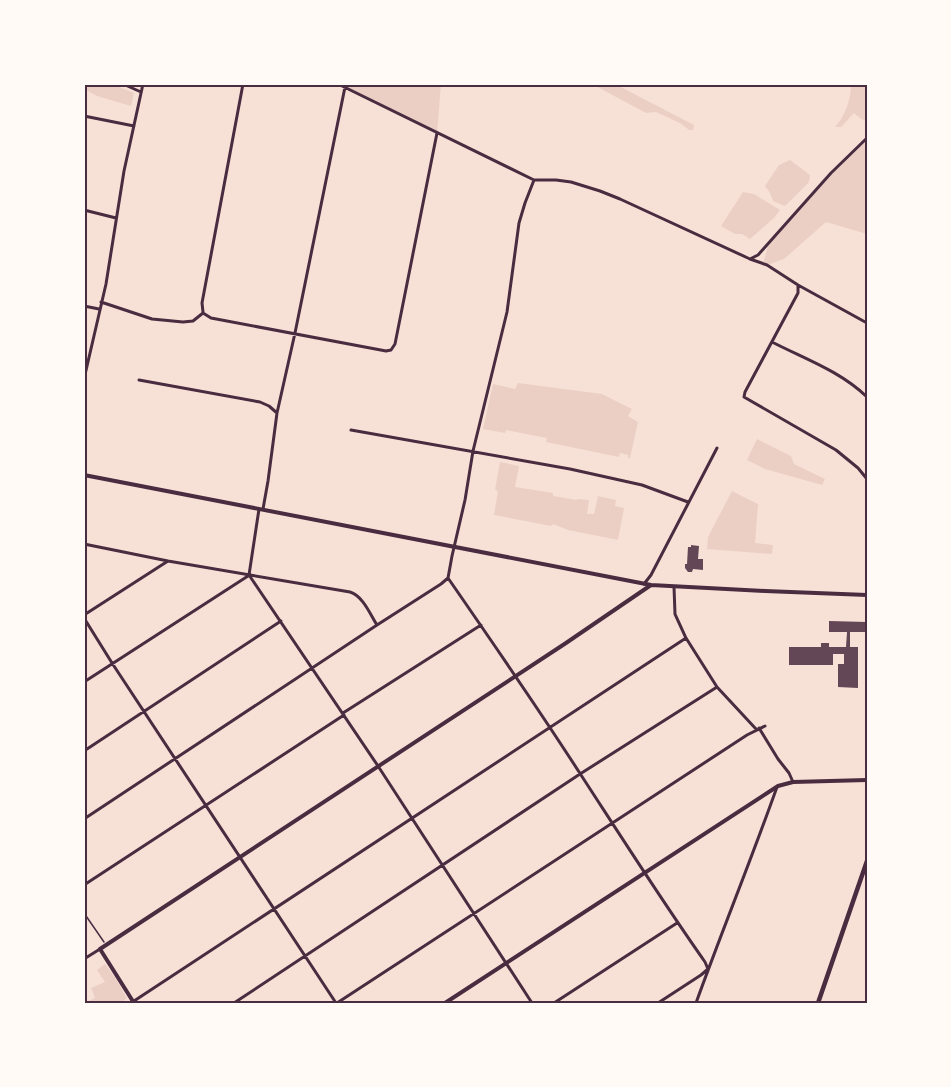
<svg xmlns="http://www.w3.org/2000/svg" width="951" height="1087" font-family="'Fira Sans',sans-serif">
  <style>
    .green { fill: #ebcfc5 }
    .building { fill: #644757 }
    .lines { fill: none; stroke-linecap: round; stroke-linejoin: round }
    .path { stroke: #4a2c40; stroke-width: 1.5 }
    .minor { stroke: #4a2c40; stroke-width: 3 }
    .tertiary { stroke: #4a2c40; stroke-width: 4 }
    .primary { stroke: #4a2c40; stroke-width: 4.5 }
    .neatline { fill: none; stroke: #4a2c40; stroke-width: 2 }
  </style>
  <rect width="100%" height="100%" fill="#f7e1d7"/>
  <path class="green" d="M84 84H111L134 93 131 106 97 96 84 89Z
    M338 84H441L437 133Z
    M592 84H615L694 125 693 130H689L680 123 656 112 646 113Z
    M851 84H866L867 121 861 119 854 113 841 127H835C845 116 851 100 851 84Z
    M867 140V234L826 222 784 259 762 267 768 246 830 176Z
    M790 160 810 175 809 182 785 206 773 201 770 193 765 186 779 165Z
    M743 192 754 194 780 210 774 218 750 239 742 234H735L721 226Z
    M518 383 602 394 632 409 628 416 638 422 630 458H628V455L620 453 619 457 546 442 547 438 506 430 505 433 483 429 493 384 515 389Z
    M757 439 791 456 794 464 825 479 822 485 765 469 747 460Z
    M500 462 519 466 515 487 553 493V496L577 500 578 499 589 500 587 514H594L598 496 616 500 615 506 624 508 618 540 568 530 553 524 551 526 494 515 498 491 495 490Z
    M732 491 758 504 755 543 773 545 772 554 707 549 708 537Z
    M105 964 116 979 127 998 121 1003H84L95 998 91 988 105 982 97 970Z"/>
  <path class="building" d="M691 545 699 546 698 559H703V570L693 569 692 572H688L685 568V564H687L688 547H691Z
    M829 621 867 622V632H850V647H858V688L838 687V664H844V654H833V665H789V647H821V643H829V647H846L847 632H829Z"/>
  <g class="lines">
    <path class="path" d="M84 913 104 942"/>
    <path class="minor" d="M123 84 141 92
      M338 84 534 180H556L571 182 600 191 620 199 750 259 767 265 798 285 867 323
      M84 116 134 126
      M534 180 525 203 519 223 507 312 473 451 465 500 452 556 448 578C493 643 538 708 581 775 622 838 662 901 705 962L708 969 701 975 658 1003
      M84 210 116 218
      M750 259 758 255 831 173 867 138
      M798 285V293L745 392 744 397 836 450 858 468 867 479
      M101 302 152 319 183 322 193 321 203 313 211 318 386 351 391 350 395 344 437 133
      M84 306 99 309
      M203 312 202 303 243 84
      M772 342C805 359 840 371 867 397
      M84 379 106 284 124 171 143 84
      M139 380 260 402 269 406 277 413
      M351 430 570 469 642 485 688 502
      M259 509 249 575 378 766 532 1003
      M263 509 268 481 277 413 295 333 345 87
      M84 544 168 561 350 592C363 596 370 614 377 625
      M644 584 651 575 717 448
      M674 587 675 614 686 638 717 687 756 729
      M84 615 168 561
      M84 618 112 663 336 1003
      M84 682 248 576
      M343 713 481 625
      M759 728 778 759 789 773 793 782
      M84 751 281 621
      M84 819 377 625 441 584 448 578
      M84 885 344 715
      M84 959 100 949
      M134 1001 686 638
      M234 1003 580 774 717 687
      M337 1003 747 735 765 726
      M554 1003 677 923
      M696 1003C722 931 751 860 777 787"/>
    <path class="tertiary" d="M84 475 651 585 765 591 867 595
      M134 1003 100 949 566 643 651 585
      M445 1003 778 786 793 782 867 780"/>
    <path class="primary" d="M818 1003 867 861"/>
  </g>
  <rect width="951" height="1087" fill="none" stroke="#fffaf5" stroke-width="171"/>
  <rect x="86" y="86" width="780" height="916" class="neatline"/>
</svg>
